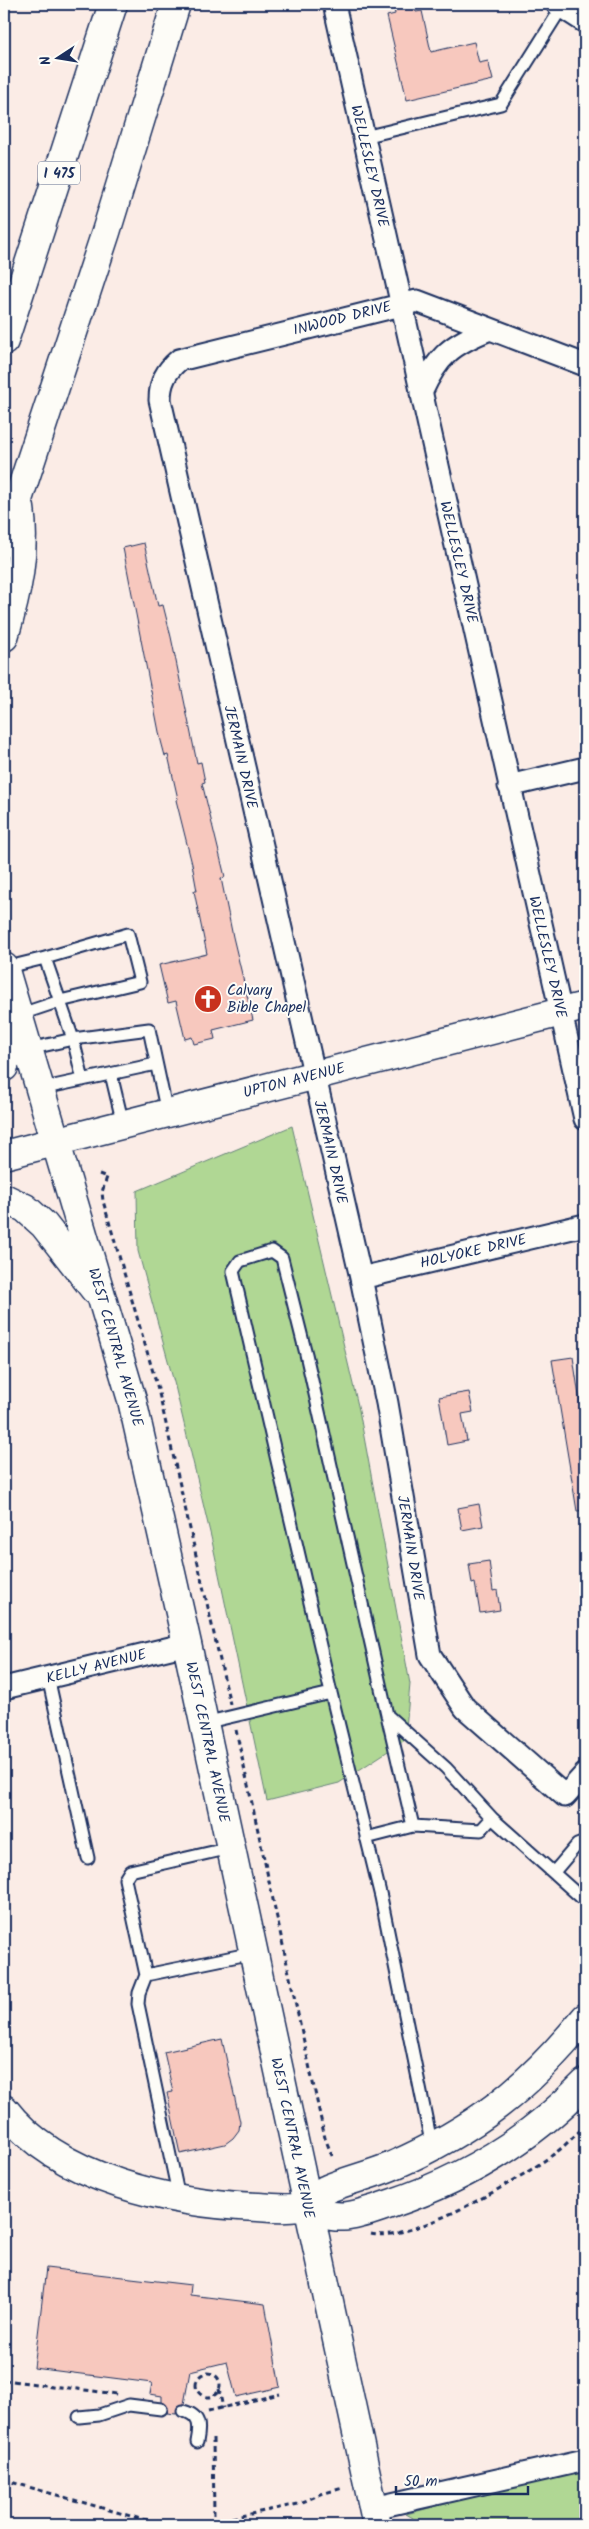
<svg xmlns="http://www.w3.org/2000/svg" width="589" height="2529" font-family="Kalam,sans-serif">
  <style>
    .green { fill: #b0d794; stroke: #668379 }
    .building { fill: #f7c8be; stroke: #1b2f5e }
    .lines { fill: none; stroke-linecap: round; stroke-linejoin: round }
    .lane-casing { stroke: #1b2f5e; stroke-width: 15 }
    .street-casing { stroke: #1b2f5e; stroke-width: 25 }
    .secondary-casing { stroke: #1b2f5e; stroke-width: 31 }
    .highway-casing { stroke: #1b2f5e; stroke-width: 31 }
    .path { stroke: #1b2f5e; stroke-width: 3; stroke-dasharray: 5 4; stroke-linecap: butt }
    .lane { stroke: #fdfcf7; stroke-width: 11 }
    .street { stroke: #fdfcf7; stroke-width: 21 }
    .secondary { stroke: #fdfcf7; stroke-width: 28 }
    .highway { stroke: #fdfcf7; stroke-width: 28 }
    .labels { text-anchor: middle; stroke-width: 4; stroke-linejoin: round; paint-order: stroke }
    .shield { fill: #fdfcf7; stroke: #5f6c8c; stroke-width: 1 }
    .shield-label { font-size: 14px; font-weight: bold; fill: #1b2f5e }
    .street-label { font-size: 15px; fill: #1b2f5e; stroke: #fdfcf7 }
    .poi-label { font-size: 15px; fill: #1b2f5e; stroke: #fdfcf7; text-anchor: start }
  </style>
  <rect width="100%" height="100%" fill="#fbece6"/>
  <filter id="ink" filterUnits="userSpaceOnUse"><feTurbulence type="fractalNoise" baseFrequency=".02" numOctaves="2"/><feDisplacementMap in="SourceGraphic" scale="10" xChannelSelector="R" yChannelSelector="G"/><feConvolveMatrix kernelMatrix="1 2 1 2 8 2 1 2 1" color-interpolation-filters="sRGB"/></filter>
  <g filter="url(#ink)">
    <path class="green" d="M292 1126 359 1410 410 1684 405 1740 339 1783 267 1801 212 1541 175 1386 138 1251 137 1191Z
      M585 2468V2525H411L413 2518 406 2514Z"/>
    <path class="building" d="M393 4H414L416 12 422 11 431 52 474 42 479 63 488 61 493 80 407 100 387 16 395 14Z
      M144 543 158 606 163 605 171 637 197 763 201 762 205 782 202 783 225 877 221 878 233 937 253 1020 213 1030 215 1039 194 1044 192 1037 185 1039 176 1001 168 1003 159 965 207 954 194 891H197L192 864 176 800 178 799 168 755 165 756 160 737 123 548Z
      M573 1357 585 1435V1510L577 1511 552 1360Z
      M469 1392 473 1412 462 1414 467 1441 447 1445 439 1397Z
      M479 1504 483 1526 462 1530 458 1508Z
      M489 1561 493 1591 497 1590 500 1610 480 1613 475 1583 472 1584 469 1564Z
      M222 2039 240 2122 239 2130 233 2138 225 2144 180 2154 167 2093 173 2092 164 2052Z
      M46 2268 191 2285 190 2295 265 2304 280 2387 236 2397 227 2362 190 2371 184 2404 178 2406 176 2414 167 2413 168 2407 162 2402V2396L150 2394 152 2383 34 2368Z"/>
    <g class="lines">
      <defs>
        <path id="lane" d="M364 137 501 104 562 7
          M4 968 45 958 73 1039 83 1080
          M18 1015 60 1001 140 982 128 934 45 958
          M29 1049 73 1039 149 1029 167 1113
          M111 1074 123 1124
          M40 1089 156 1064
          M48 1677 88 1858
          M331 1693 233 1271 240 1261 272 1251 282 1258 306 1354 387 1715 446 1768 492 1818
          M387 1715 413 1826
          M204 1723 331 1693 381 1897 432 2147
          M366 1838 413 1826 481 1830 492 1818 585 1901
          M554 1872 577 1845 585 1842
          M146 1975 253 1953
          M179 2198 138 2004 139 1993 146 1975 125 1879 130 1871 230 1848
          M183 2411C201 2415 200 2427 197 2442
          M79 2417 99 2415 129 2405 161 2409"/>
        <path id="street" d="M334 4 585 1119
          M557 4 585 22
          M585 365 417 301 179 360C166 371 160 382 160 400L361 1278 387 1403 430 1655 465 1708 565 1796 585 1774
          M421 393C438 355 452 344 490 329
          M509 786 585 768
          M361 1278 585 1225
          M4 1688 187 1644
          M374 2508 585 2460"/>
        <path id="secondary" d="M4 967 132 1400 187 1644 377 2525
          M4 1067 10 1035 16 1015
          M4 1155 585 1006
          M4 1198 25 1208 44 1225 95 1290
          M4 2109C58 2180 173 2204 258 2207 270 2208 297 2210 307 2205 314 2202 319 2192 327 2189 348 2180 371 2175 392 2166 476 2129 527 2089 585 2018
          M307 2205C335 2226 360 2214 390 2204 465 2179 530 2140 585 2083"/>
        <path id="highway" d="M4 341 113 4
          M4 542 106 232 176 4
          M4 637C17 594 26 552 20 508"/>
      </defs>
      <use href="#lane" class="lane-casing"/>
      <use href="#street" class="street-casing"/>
      <use href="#secondary" class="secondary-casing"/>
      <use href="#highway" class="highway-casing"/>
      <path class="path" d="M99 1174 107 1177 102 1192 103 1201 158 1389 230 1704
        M236 1730 325 2138 333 2158
        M371 2234C412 2243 520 2179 554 2154 565 2146 575 2135 585 2126
        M196 2385a12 12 0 1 1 24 0a12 12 0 1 1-24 0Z
        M4 2380 117 2394
        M219 2389 223 2408
        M208 2411 280 2394
        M213 2438 214 2516 217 2521 298 2504 321 2494 343 2488
        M4 2480 141 2519 168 2523 217 2521"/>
      <use href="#lane" class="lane"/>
      <use href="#street" class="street"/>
      <use href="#secondary" class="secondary"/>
      <use href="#highway" class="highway"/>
    </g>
  </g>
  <defs>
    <symbol id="church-disc" viewBox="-11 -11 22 22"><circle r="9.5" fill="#c8321e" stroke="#fdfcf7"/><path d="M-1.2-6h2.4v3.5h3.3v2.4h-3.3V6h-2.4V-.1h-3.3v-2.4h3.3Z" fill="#fff"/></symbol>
  </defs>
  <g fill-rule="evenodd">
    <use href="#church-disc" x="192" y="983" width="32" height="32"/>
  </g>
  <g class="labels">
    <rect class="shield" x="38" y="161.5" width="42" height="23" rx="4"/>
    <g class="shield-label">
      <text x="59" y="178">I 475</text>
    </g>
    <g class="street-label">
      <text transform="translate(370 166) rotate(77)" y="5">WELLESLEY DRIVE</text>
      <text transform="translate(342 318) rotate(-14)" y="5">INWOOD DRIVE</text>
      <text transform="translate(459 562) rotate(77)" y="5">WELLESLEY DRIVE</text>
      <text transform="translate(241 757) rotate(77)" y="5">JERMAIN DRIVE</text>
      <text transform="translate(548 957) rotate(77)" y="5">WELLESLEY DRIVE</text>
      <text transform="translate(294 1080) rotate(-14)" y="5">UPTON AVENUE</text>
      <text transform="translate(331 1152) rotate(77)" y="5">JERMAIN DRIVE</text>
      <text transform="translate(473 1251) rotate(-13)" y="5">HOLYOKE DRIVE</text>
      <text transform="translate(116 1347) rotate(74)" y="5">WEST CENTRAL AVENUE</text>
      <text transform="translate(411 1548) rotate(81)" y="5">JERMAIN DRIVE</text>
      <text transform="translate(96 1666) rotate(-14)" y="5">KELLY AVENUE</text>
      <text transform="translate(208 1742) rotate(78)" y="5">WEST CENTRAL AVENUE</text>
      <text transform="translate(293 2138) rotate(78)" y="5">WEST CENTRAL AVENUE</text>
    </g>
    <g class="poi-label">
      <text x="227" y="995">Calvary<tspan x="227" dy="17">Bible Chapel</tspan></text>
    </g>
  </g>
  <rect width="589" height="2529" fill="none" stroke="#fdfcf7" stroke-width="20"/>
  <rect x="10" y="10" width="569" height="2509" fill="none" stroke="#1b2f5e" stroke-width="2" filter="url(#ink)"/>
  <g transform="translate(58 58) rotate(258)" stroke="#fdfcf7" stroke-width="4" paint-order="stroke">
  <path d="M0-4L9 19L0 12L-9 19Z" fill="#1b2f5e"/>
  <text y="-8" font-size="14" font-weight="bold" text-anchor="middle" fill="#1b2f5e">N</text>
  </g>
  <path d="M396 2486v8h132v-8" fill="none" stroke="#1b2f5e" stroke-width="2.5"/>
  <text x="404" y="2486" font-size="15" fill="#1b2f5e" stroke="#fdfcf7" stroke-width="4" paint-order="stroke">50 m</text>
</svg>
